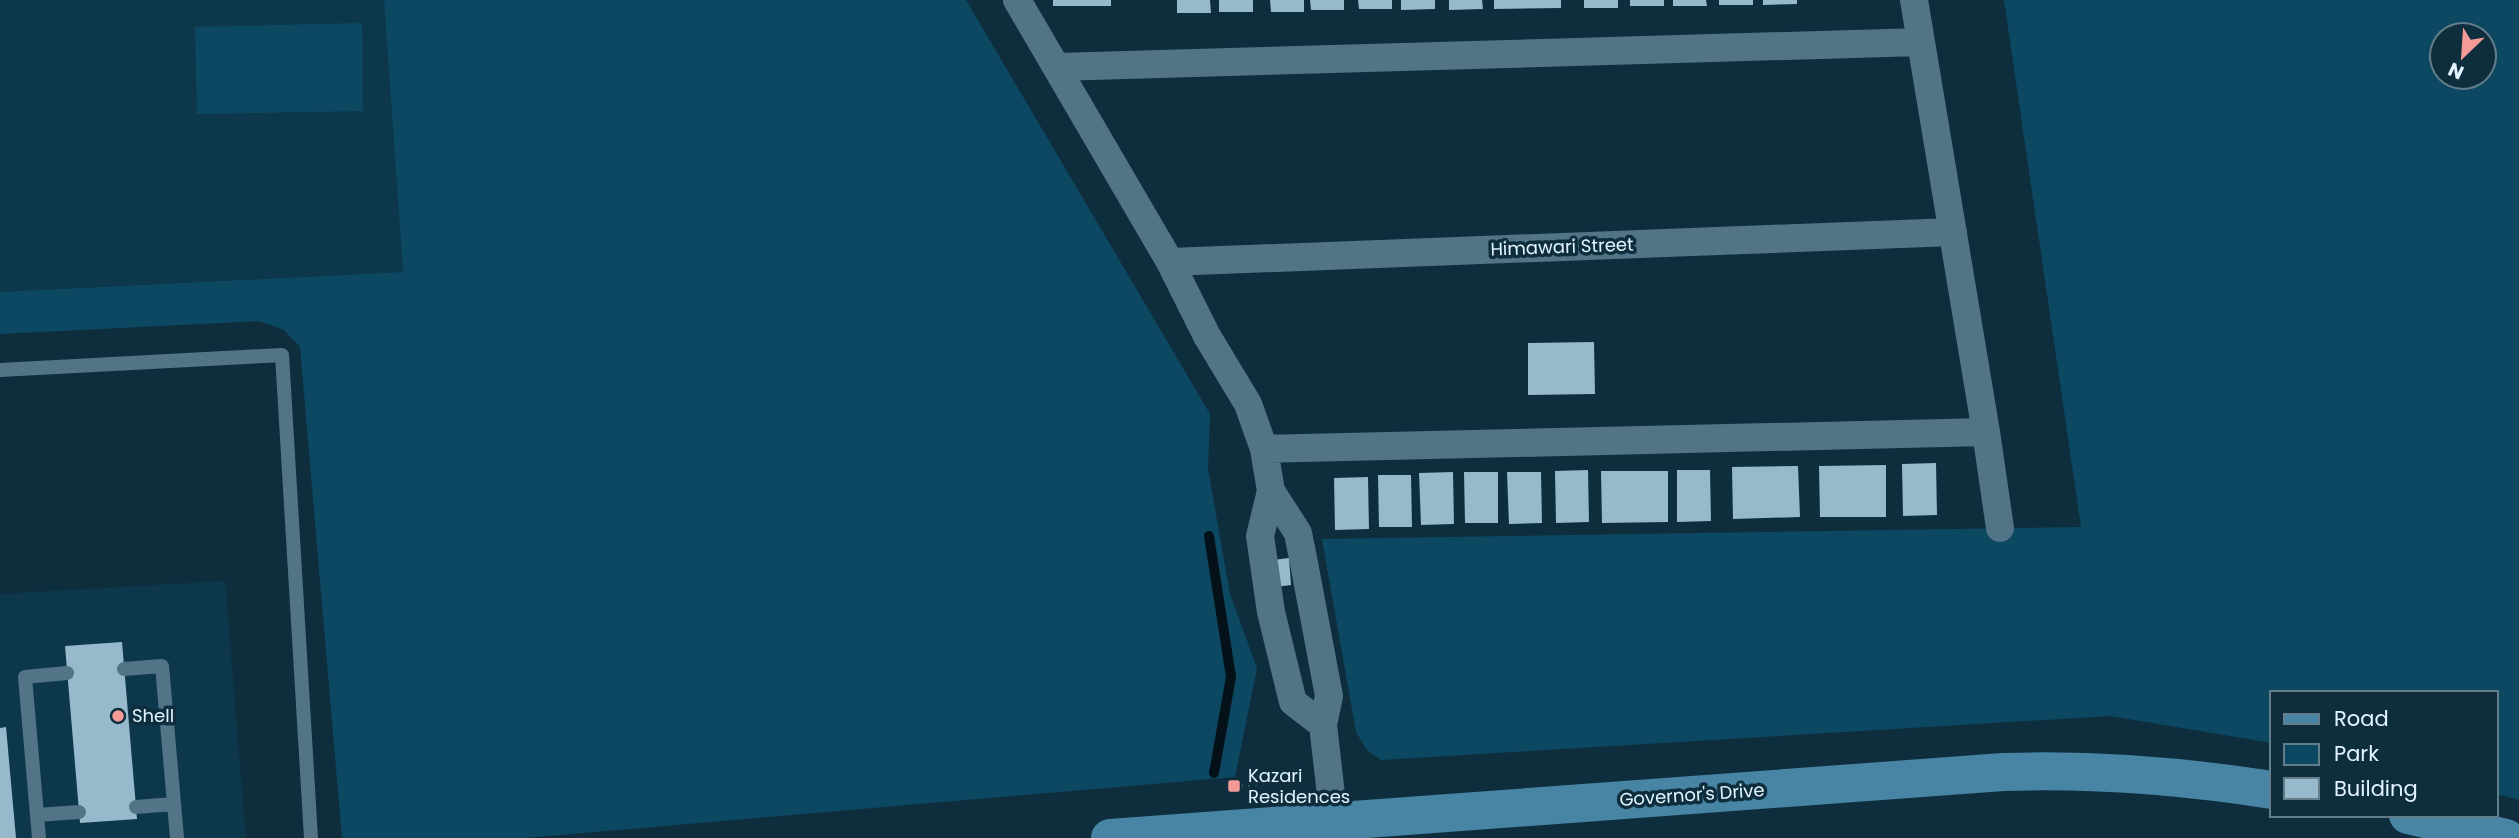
<svg xmlns="http://www.w3.org/2000/svg" width="2519" height="838" font-family="Poppins,sans-serif">
  <style>
    .built { fill: #0d384b }
    .green { fill: #0d4862; fill-rule: evenodd }
    .lines { fill: none; stroke-linecap: round; stroke-linejoin: round }
    .stream { stroke: #051118; stroke-width: 10 }
    .building { fill: #96b9cc }
    .path { stroke: #4e6a79; stroke-width: 4.5; stroke-dasharray: 2 5; stroke-linecap: butt }
    .lane { stroke: #537486; stroke-width: 14 }
    .street { stroke: #537486; stroke-width: 28 }
    .primary { stroke: #4884a3; stroke-width: 38 }
    .poi-dot { fill: #f59b97; stroke: #0e2e3e; stroke-width: 2.5 }
    .labels { text-anchor: middle; stroke-width: 7; stroke-linejoin: round; paint-order: stroke }
    .street-label { font-size: 18px; fill: #e2f4ff; stroke: #0e2e3e }
    .poi-label { font-size: 18px; fill: #e2f4ff; stroke: #0e2e3e; text-anchor: start }
  </style>
  <rect width="100%" height="100%" fill="#0e2e3e"/>
  <path class="built" d="M0 0H384L403 272 0 292Z
    M225 581 246 838H0V594Z"/>
  <path class="green" d="M384 0H966L1210 414 1208 469 1230 594 1257 668 1235 777 524 838H342L300 347 284 330 259 321 0 334V292L403 272Z
    M2004 0H2519V800L2496 794V693H2272V743L2110 716 1381 760 1367 750 1356 732 1322 539 2081 527ZM2442 35H2484V77H2442Z
    M362 23 363 111 197 114 195 27Z"/>
  <g class="lines">
    <path class="stream" d="M1209 536 1231 677 1214 773"/>
  </g>
  <path class="building" d="M1053 0H1111V6H1053Z
    M1177 0H1210L1211 13H1177Z
    M1219 0H1253V12H1219Z
    M1270 0H1304V12H1271Z
    M1310 0H1344V10H1311Z
    M1358 0H1392V9H1359Z
    M1401 0H1435V9L1401 10Z
    M1449 0H1482L1483 9 1449 10Z
    M1494 0H1561V8L1494 9Z
    M1584 0H1618V8H1584Z
    M1630 0H1664V6H1630Z
    M1673 0H1706L1707 6H1673Z
    M1719 0H1753V5H1719Z
    M1763 0H1797V4L1763 5Z
    M1594 342 1595 394 1528 395V343Z
    M1936 463 1937 515 1903 516 1902 464Z
    M1886 465V517H1820L1819 466Z
    M1798 466 1800 517 1733 519 1732 467Z
    M1588 470 1589 522 1556 523 1555 471Z
    M1677 470H1710L1711 521 1677 522Z
    M1601 471H1668V522L1602 523Z
    M1453 472 1454 524 1421 525 1419 473Z
    M1464 472H1498V523H1465Z
    M1507 472H1541L1542 523 1509 524Z
    M1378 475H1411L1412 527H1379Z
    M1368 477 1369 529 1335 530 1334 478Z
    M1289 558 1291 585 1276 587 1273 560Z
    M122 642 137 819 80 823 65 646Z
    M6 727 16 838H0V728Z"/>
  <g class="lines">
    <path class="path" d="M1234 786 1297 780"/>
    <path class="lane" d="M0 370 282 355 311 838
      M124 669 162 666 177 838
      M136 807 174 804
      M37 815 79 812
      M39 838 25 677 67 673"/>
    <path class="street" d="M1017 0 1170 262 1207 336 1248 404 1264 449 1271 491 1260 536 1271 612 1293 702 1323 725
      M1914 0 1986 432 2000 528
      M1057 67 1921 42
      M1170 262 1953 232
      M1264 449 1986 432
      M1271 491 1298 533 1303 558 1329 696 1323 725 1336 838"/>
    <path class="primary" d="M2408 815 2506 838
      M1110 838 2003 772C2095 769 2182 776 2272 790"/>
  </g>
  <g class="poi-dot">
    <circle cx="118" cy="716" r="7"/>
    <rect x="1227" y="779" width="14" height="14" rx="3.5"/>
  </g>
  <g class="labels">
    <g class="street-label">
      <text transform="translate(1562 247) rotate(-2)" y="6">Himawari Street</text>
      <text transform="translate(1692 795) rotate(-4)" y="6">Governor's Drive</text>
    </g>
    <g class="poi-label">
      <text x="132" y="722">Shell</text>
      <text x="1248" y="782">Kazari<tspan x="1248" dy="21">Residences</tspan></text>
    </g>
  </g>
  <rect x="2270" y="691" width="228" height="126" fill="#0e2e3e" stroke="#637d8b" stroke-width="2"/>
  <rect x="2284" y="714" width="35" height="10" fill="#4884a3" stroke="#637d8b" stroke-width="2"/>
  <text x="2334" y="726" font-size="21" fill="#e2f4ff">Road</text>
  <rect x="2284" y="744" width="35" height="21" fill="#0d4862" stroke="#637d8b" stroke-width="2"/>
  <text x="2334" y="761" font-size="21" fill="#e2f4ff">Park</text>
  <rect x="2284" y="778" width="35" height="21" fill="#96b9cc" stroke="#637d8b" stroke-width="2"/>
  <text x="2334" y="796" font-size="21" fill="#e2f4ff">Building</text>
  <g transform="translate(2463 56) rotate(205)"><circle r="33" fill="#0e2e3e" stroke="#637d8b" stroke-width="2"/>
  <path d="M0-5L12 26L0 18L-12 26Z" fill="#f59b97"/>
  <text y="-10" font-size="19" font-weight="bold" text-anchor="middle" fill="#e2f4ff">N</text>
  </g>
</svg>
